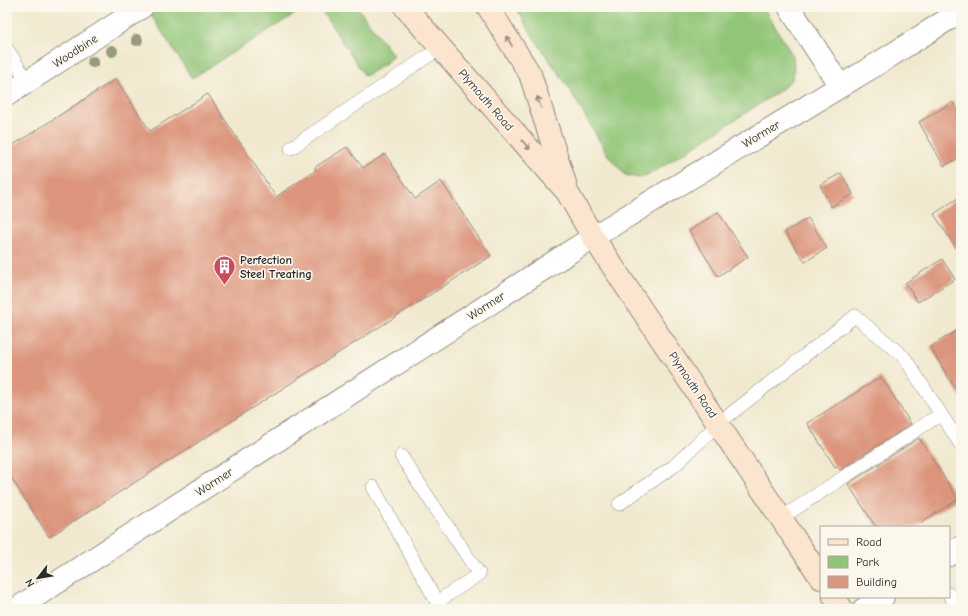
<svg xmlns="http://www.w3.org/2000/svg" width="968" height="616" font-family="'Comic Neue',sans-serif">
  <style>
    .green { fill: #91c577; stroke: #5e7851 }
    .building { fill: #dc957c }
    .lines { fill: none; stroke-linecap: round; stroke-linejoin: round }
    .lane-casing { stroke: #8e8a7d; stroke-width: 14 }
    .street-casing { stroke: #8e8a7d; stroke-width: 24 }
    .secondary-casing { stroke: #8e8a7d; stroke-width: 24 }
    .lane { stroke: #fff; stroke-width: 13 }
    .street { stroke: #fff; stroke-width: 22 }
    .secondary { stroke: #fbe5cf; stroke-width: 22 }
    .tree { fill: #959a81 }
    .oneway { stroke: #93887d }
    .labels { text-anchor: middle; stroke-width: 3.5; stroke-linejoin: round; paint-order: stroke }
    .street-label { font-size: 12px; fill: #2b2b2b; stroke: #fbf7ec }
    .poi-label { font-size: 12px; font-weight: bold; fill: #2b2b2b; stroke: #fbf7ec; text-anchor: start }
  </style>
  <rect width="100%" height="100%" fill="#fbf7ec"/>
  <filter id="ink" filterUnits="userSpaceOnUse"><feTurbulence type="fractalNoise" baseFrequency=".025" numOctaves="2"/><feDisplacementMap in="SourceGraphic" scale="8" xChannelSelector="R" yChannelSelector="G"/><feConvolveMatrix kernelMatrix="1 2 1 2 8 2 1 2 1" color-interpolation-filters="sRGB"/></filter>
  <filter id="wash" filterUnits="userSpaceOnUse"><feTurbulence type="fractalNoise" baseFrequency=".012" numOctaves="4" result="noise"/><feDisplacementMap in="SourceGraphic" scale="16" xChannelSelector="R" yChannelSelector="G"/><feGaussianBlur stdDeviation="0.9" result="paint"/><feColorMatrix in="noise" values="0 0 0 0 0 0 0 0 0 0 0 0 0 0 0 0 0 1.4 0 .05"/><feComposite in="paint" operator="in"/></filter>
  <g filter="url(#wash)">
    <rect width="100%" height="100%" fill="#f1e9cf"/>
    <path class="green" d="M166 7H306L192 78 151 15Z
      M319 7H357L393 55 385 64 365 76Z
      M516 7H763L793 56 794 68 792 79 781 90 654 172 639 178 625 175 607 154 569 88 536 41Z"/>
    <g id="blocks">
      <path class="building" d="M116 79 150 131 208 94 276 197 316 170 315 167 347 147 363 168 385 154 415 199 441 181 491 256 49 537 7 471V149Z
        M953 102 961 117V157L944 166 919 122Z
        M841 173 853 194 831 207 820 185Z
        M961 196V256L934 214Z
        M718 212 748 257 718 276 689 231Z
        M808 218 827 248 805 262 785 232Z
        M942 259 955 279 918 302 905 283Z
        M961 328V398L930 347Z
        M881 377 911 424 840 470 837 466 835 467 807 423Z
        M919 438 958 499 914 527H876L848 484Z"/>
    </g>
  </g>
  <g filter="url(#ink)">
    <use href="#blocks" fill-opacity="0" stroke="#8e8a7d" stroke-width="1"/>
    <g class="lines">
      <defs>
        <path id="lane" d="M7 49 28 82
          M291 148 440 48
          M373 487 437 602 479 574 401 456
          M619 504 674 466 719 423 855 316 904 357 961 445
          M781 518 941 414
          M949 594 958 609"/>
        <path id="street" d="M789 7 840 86
          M7 95 142 7
          M949 555 961 547
          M16 609 593 237 882 61 961 11
          M864 609 883 597"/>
        <path id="secondary" d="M405 7 567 192 593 237 821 578
          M488 7 530 74 565 183
          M834 597 842 609"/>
      </defs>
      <use href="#lane" class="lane-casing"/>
      <use href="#street" class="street-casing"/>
      <use href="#secondary" class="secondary-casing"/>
      <use href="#lane" class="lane"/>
      <use href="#street" class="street"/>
      <use href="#secondary" class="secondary"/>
    </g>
    <g class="tree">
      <circle cx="137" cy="40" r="6"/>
      <circle cx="112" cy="51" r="6"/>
      <circle cx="93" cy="62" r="6"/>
    </g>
    <defs><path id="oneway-shaft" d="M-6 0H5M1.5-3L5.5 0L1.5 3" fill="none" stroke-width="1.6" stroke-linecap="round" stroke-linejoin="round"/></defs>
    <g class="oneway">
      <use href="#oneway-shaft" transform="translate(509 41) rotate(-122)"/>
      <use href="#oneway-shaft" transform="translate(539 102) rotate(-108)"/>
      <use href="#oneway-shaft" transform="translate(526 145) rotate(49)"/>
    </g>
  </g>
  <defs>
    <symbol id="building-pin" viewBox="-11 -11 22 30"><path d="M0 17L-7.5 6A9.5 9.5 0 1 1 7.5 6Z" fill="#d1495b" stroke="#fbf7ec"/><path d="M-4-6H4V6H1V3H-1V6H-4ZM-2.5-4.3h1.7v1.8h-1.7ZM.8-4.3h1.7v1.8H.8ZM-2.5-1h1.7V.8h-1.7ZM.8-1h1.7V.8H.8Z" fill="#fff"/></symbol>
  </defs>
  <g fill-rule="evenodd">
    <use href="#building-pin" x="212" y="254" width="25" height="34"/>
  </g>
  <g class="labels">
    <g class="street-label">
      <text transform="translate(75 51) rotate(-33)" y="4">Woodbine</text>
      <text transform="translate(486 100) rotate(49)" y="4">Plymouth Road</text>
      <text transform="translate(761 134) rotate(-31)" y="4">Wormer</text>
      <text transform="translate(486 306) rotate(-33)" y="4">Wormer</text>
      <text transform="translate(693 385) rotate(56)" y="4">Plymouth Road</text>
      <text transform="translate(214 482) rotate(-33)" y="4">Wormer</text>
    </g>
    <g class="poi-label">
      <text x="240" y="264">Perfection<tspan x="240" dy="14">Steel Treating</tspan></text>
    </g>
  </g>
  <rect width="968" height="616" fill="none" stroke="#fbf7ec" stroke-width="24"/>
  <rect x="820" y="526" width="130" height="72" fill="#fbf7ec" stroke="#a8a59f"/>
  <rect x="828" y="539" width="20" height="6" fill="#fbe5cf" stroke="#a8a59f"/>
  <text x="856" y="546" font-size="12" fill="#2b2b2b">Road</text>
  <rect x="828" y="556" width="20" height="12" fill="#91c577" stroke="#a8a59f"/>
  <text x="856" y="566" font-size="12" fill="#2b2b2b">Park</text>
  <rect x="828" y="576" width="20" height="12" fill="#dc957c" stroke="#a8a59f"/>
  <text x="856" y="586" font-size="12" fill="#2b2b2b">Building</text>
  <g transform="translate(38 578) rotate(239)" stroke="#fbf7ec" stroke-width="3" paint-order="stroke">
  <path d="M0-3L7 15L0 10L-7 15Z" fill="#2b2b2b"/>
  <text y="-6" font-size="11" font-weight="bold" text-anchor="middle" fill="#2b2b2b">N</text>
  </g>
</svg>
